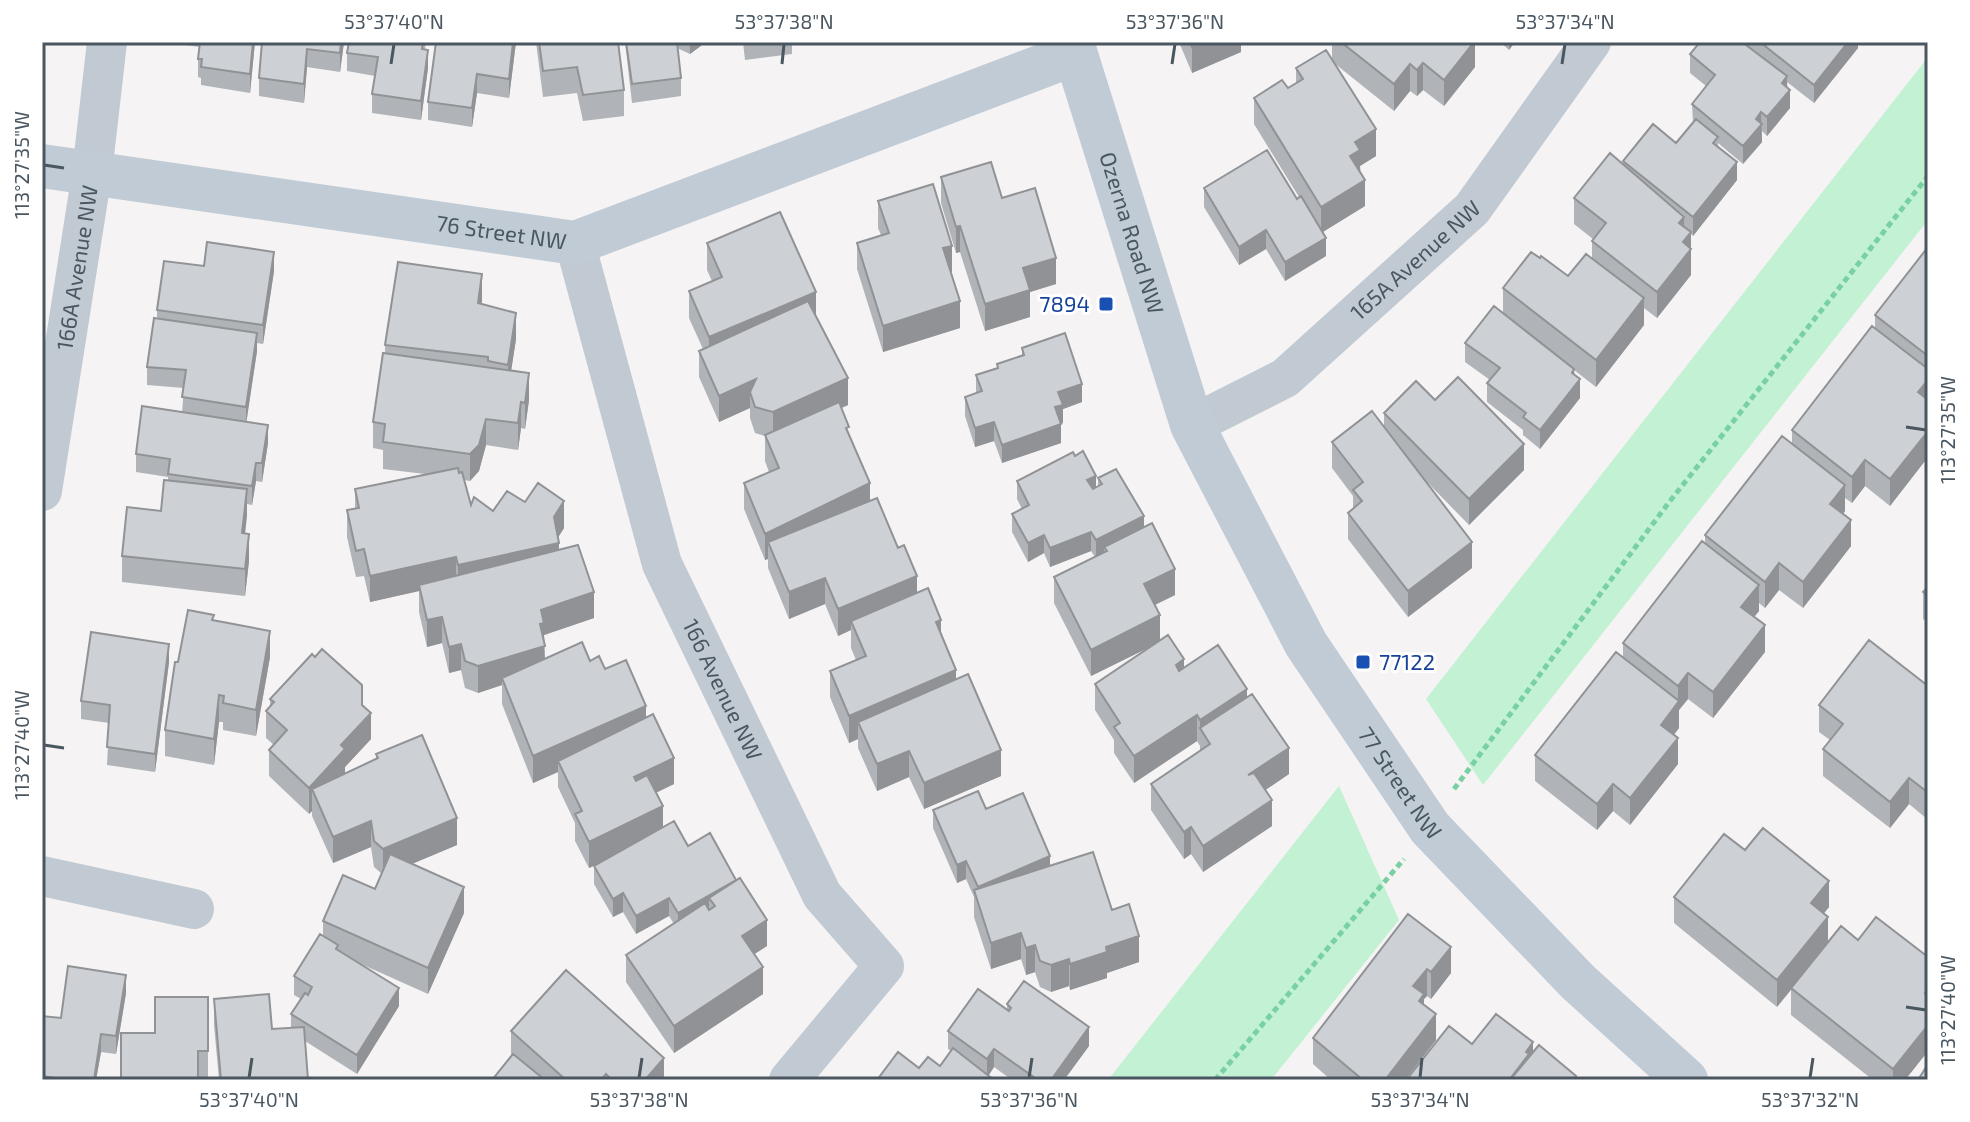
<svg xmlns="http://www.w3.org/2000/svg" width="1970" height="1122" font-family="'Exo 2',sans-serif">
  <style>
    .green { fill: #c2f1d3 }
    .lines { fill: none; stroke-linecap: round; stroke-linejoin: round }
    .path { stroke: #79d1a3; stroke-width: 5; stroke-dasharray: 6 4; stroke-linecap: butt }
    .street { stroke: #c1cad2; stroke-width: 40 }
    .secondary { stroke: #c0cbd6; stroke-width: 44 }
    .wall { fill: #b0b3b7 }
    .shaded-wall { fill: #909295 }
    .building { fill: #cdd0d5; stroke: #909295; stroke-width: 2 }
    .ticks { fill: none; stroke: #4a5761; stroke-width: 3 }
    .transit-dot { fill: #1a4fb4; stroke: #fff; stroke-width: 3 }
    .labels { text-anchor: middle; stroke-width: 6; stroke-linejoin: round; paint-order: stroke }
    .street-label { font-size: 22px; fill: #4a5761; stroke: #fff }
    .transit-label { font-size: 22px; fill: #164399; stroke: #fff; text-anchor: end }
    .neatline { fill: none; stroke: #4a5761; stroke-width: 3 }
    .ticks-label { font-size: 20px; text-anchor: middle; fill: #4a5761 }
  </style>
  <rect width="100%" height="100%" fill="#f5f3f3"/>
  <path class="green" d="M1928 57V220L1483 785 1426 699Z
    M1339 786 1399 920 1271 1080H1108Z"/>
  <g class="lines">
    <path class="path" d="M1454 789 1670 501 1928 176
      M1215 1080 1404 859"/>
    <g class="street">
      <path id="s1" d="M575 243 662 564 822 895 884 966 789 1080"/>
      <path id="s2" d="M1192 425 1285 378 1472 209 1591 42"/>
      <path id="s3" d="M42 491 92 173 107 42"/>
      <path d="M42 876 194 909"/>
    </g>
    <g class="secondary">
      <path id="s4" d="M1072 42 1192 425 1306 644 1430 828 1578 982 1686 1080"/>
      <path id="s5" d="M42 166 575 243 1074 54"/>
    </g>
  </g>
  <path class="wall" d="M177 42H255L250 93 201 85V78L198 77V59L200 47 177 44Z
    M262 42H344L340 72 307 67 304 103 259 96V78Z
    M349 42H426L425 50 428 68 421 120 372 113V94L375 76 347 71V53Z
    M436 42H516L509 98 477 93 472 127 428 120V102Z
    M536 42H618L624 90V116L583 121 577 93 543 97Z
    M625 42H702V45L690 54 677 48 681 78V96L632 103Z
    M743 42H792V54L745 60Z
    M1179 42H1241V52L1192 73Z
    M1332 42H1475V67L1444 106 1423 90 1417 96 1410 91 1394 111 1334 63 1376 156 1360 166 1365 206 1323 232 1326 256 1285 281 1266 249 1239 265 1204 207V188L1297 199 1299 197 1254 124V98L1288 88 1296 83V68L1332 60Z
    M1500 42H1515L1509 50Z
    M1700 42H1858V48L1814 103 1787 82 1790 108 1767 136 1762 131V142L1743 164 1718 143V147L1737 180 1693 236 1691 234V275L1657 318 1644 308V325L1596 387 1574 370 1580 398 1540 449 1523 435V430L1487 402V383L1490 380 1465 362V343L1503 313V288L1540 258 1568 276 1592 258V241L1593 239 1574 224V198L1623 164V161L1676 143 1693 123 1692 104 1706 86 1690 73V54Z
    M941 177 1002 198 1056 284 1030 292V317L985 331 960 252 956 253 941 203Z
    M878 201 952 272H950L960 328 883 352 857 269V243L881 235 878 228Z
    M707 243 816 316 848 405 841 408 870 501 917 593 941 634 956 679 1001 776 924 809 909 777 877 791 858 748V739L849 743 830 697V671L856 660 851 648V630L838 636 825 604 789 619 768 568V559L765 560 744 509V483L769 472 765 461V436L755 433 750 418V408L719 422 699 377V351L703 349 689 318V291L712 281 707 270Z
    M1928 247V457L1890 506 1865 486 1852 503 1845 498V511L1843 514 1851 546 1803 608 1779 590 1765 608 1759 603V611L1754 617 1765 652 1713 718 1688 699 1679 710V728L1674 735 1678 764 1630 825 1613 811 1597 830 1535 781V755L1623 657V643L1705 543V535L1792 444V430L1875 329V315Z
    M204 266 274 271 263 344 257 343V351L246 422 268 443 262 482 256 481 252 505 247 504 245 534 249 561 245 596 122 582V556L161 511 168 481V477L136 472V454L182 412 184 388 147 385V367L157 318V310Z
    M481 304 516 339 511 371 529 400 525 429 521 428 518 450 486 445 479 471 470 481 464 480 471 505 564 528 558 537 559 550 594 618 544 635 545 659 590 661 605 669 646 717 674 784 656 793 663 827 688 846 767 946 754 954 763 994 674 1053 626 982V955L674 924 669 916 636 934 623 912 613 917 594 884V866L599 863 589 868 575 841V823L558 787V772L533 783 502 704V685L478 693 465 688 461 670 449 673 442 643 427 647 419 612V591L370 602 364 576 356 577 347 537V510L355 509V489L425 474 383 469V450L373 448V422L385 354V345Z
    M1022 348 1082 402 1063 409V423L1061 424V443L1002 463 994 441 975 447 965 416V397L976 393V375L997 368V364L1022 356Z
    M1435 400 1524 470 1469 525 1427 482 1472 568 1408 617 1348 539V513L1353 509V496L1332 468V442L1384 426V413Z
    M1098 478 1144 527 1175 595 1155 605 1160 641 1184 667 1247 697 1289 774 1265 790 1272 826 1203 872 1191 854 1184 859 1151 810V784L1200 751V746L1197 741 1134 783 1114 753V740L1095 710V684L1152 646 1091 676 1054 603V577L1095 557 1091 551 1050 567 1044 553 1028 562 1012 532V514L1022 509 1017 499V481L1096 487 1098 486Z
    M1928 587V623L1923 619V592Z
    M214 621 270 657 256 736 223 730V722H219L214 765 165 756V730Z
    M169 662 155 772 107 765 109 723 81 719V701Z
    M1928 686V815L1926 818 1909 804 1890 828 1823 776V749L1830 740 1819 732V705Z
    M270 699 362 705 371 739 345 767V774L376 759V754L457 845 412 864 464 913 428 994 361 964 399 1006 357 1074 305 1041 308 1080H219L214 1025V999L272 1029 291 1028V1014L301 999 294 995V976L323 935V921L375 889 382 874 374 867 371 847 333 863 312 816V811L309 814 269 776V750L274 745 266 738V711L270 706Z
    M986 809 1050 866 1112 910 1139 962 1107 973V978L1070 990 1069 986 1051 992 1040 987 1035 972 1026 975 1021 959 991 969 974 917V897L966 879 957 883 933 828V810Z
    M1745 850 1829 907 1824 913 1828 941 1858 940 1928 957V1051L1905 1080H1873L1791 1015V990L1777 1007 1674 923V897Z
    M1408 914 1451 973 1431 999 1427 996 1424 999V1005L1436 1040 1405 1080H1331L1313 1064V1038Z
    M126 993 116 1054 101 1052 96 1080H42V1016L61 1018Z
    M208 997V1078H198L155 1033Z
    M1007 1004 1089 1046 1064 1080H1012L994 1067 988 1076 919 1068 940 1066 951 1051 948 1049V1031L1007 1010Z
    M511 1031 664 1080H492L511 1056Z"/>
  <path class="shaded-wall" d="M253 42H255L250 93V74Z
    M341 42H344L340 72V53Z
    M513 42H516L509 98V79Z
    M690 42H702V45L690 54Z
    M1203 42H1241V52L1192 73V47Z
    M1474 42H1475V67L1444 106V80Z
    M1509 42H1515L1509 50Z
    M1848 42H1858V48L1814 103V85Z
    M307 49V67L304 103V84Z
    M428 50V68L421 120V101Z
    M1423 63V90L1417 96V70Z
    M1410 64V91L1394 111V84Z
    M477 74V93L472 127V108Z
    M1787 76V93L1790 90V108L1767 136V117L1782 83Z
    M1761 112 1762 142 1743 164V146L1756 119Z
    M1376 129V156L1360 166V177L1350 156 1355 142Z
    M1737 162V180L1693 236V217Z
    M1365 180V206L1321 233V207Z
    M1684 217V241L1691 232V275L1657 318V292L1679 223Z
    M960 226V252L956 253V227Z
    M1266 230V249L1239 265V247Z
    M1326 238V256L1285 281V262Z
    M952 246V272L943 275V248Z
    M274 252V271L263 344V325Z
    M1056 258V284L1030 292V317L985 331V304L1023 268Z
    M482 274V301L478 329V303Z
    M816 292V319L709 363V337Z
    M1644 298V325L1596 387V360Z
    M960 301V328L883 352V326Z
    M516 313V339L508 391V365Z
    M257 333V351L246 425V407Z
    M1574 369V387L1580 379V398L1540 449V430Z
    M529 373V400L525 429V403Z
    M848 378V405L773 439V412Z
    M756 379 750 392V408L719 422V396Z
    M1928 380V406L1918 392Z
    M1082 384V402L1063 409V423L1055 426V407L1058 392Z
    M521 402V428L518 450V423Z
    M486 419V445L479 471 470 481V454Z
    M994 422V441L975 447V428Z
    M1061 424V443L1002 463V445Z
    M268 425V443L262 482V463Z
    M1928 431V457L1890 506V479Z
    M1524 444V470L1469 525V499Z
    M1865 460V486L1852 503V477Z
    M256 463V481L252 505V486Z
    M1096 476V494L1087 480Z
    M870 483V510L768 542V559L765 560V534Z
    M1845 485V511L1830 531V504Z
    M247 489V516L242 560V533Z
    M564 501V528L554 544V517Z
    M1144 516V534L1107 551 1104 547V554L1096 559V540Z
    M1851 520V546L1803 608V582Z
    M1091 532V551L1050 567V548Z
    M249 534V561L245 596V569Z
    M1044 535V553L1028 562V543Z
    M1472 542V568L1408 617V591Z
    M559 543V570L458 591V565Z
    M456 557V583L419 585V591L370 602V576Z
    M1779 563V590L1765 608V582Z
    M1175 569V595L1144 610V584Z
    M917 576V603L851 621V630L838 636V609Z
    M825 578V604L789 619V592Z
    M1759 585V611L1741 633V607Z
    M594 592V618L544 635 545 672 502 678V685L478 693V666L540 624 541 610Z
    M1160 615V642L1091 676V650Z
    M442 617V643L427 647V620Z
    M941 620V646L936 622Z
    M1765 625V652L1713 718V692Z
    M270 631V657L256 736V710Z
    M169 644V662L155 772V754Z
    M461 644V670L449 673V647Z
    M1184 659V685L1176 665Z
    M956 670V697L858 722V739L849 743V716Z
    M1688 673V699L1679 710V728L1661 751V725L1678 703V686Z
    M1247 689V716L1200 728V746V720Z
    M219 695V722L214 765V739Z
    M646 706V733L558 761V772L533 783V756Z
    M371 713V739L345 767V775L312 789V811L309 814V788L341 745Z
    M1197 715V741L1134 783V756Z
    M1678 738V764L1630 825V798Z
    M1289 748V774L1248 802V775Z
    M1001 750V776L924 809V783Z
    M909 751V777L877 791V764Z
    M674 758V784L634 803V777Z
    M1909 778V804L1890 828V802Z
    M1613 784V811L1597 830V804Z
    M1928 789V815L1926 818V791Z
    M1272 800V826L1203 872V846Z
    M663 806V832L589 868V842Z
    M457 818V845L383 876V849Z
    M371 821V847L333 863V837Z
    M1191 827V854L1184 859V832Z
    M1050 856V875L978 902V887Z
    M966 861V879L957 883V865Z
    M736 880 715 906 709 898V913L678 931V913Z
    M1829 881V907L1811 929V903Z
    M464 887V913L428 994V968Z
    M623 893V912L613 917V899Z
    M669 898V916L636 934V916Z
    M1828 917V943L1777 1007V980Z
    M767 920V946L742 962V936Z
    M1021 933V959L991 969V943Z
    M1139 936V962L1107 973V978L1070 990V964L1106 947Z
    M1035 945V972L1026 975V948Z
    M1451 947V973L1431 999V972Z
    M1069 959V986L1051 992V965Z
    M763 967V994L674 1053V1026Z
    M1427 969V996L1424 999V1021L1413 986Z
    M126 975V993L116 1054V1036Z
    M399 988V1006L357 1074V1055Z
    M1436 1014V1040L1405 1080H1385Z
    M1928 1025V1051L1905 1080H1893V1069Z
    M1089 1027V1046L1064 1080H1051Z
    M101 1034V1052L96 1080H94Z
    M1533 1042V1061L1509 1080 1526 1052Z
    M994 1049V1067L987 1078V1059Z
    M664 1058V1080H645Z"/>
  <path class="building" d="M200 42H253L250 74 201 67 202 59H198Z
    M262 42H341L340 53 307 49 304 84 259 78Z
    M349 42H423L422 49 428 50 421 101 372 94 378 57 347 53Z
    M436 42H513L509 79 477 74 472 108 428 102Z
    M539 42H618L624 90 583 95 577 67 543 71Z
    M626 42H677L681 78 632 84Z
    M1190 42H1203L1192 47Z
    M1341 42H1474L1444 80 1423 63 1417 70 1410 64 1394 84Z
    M1700 42H1742L1787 76 1782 83 1790 90 1767 117 1761 112 1756 119 1762 124 1743 146 1692 104 1715 75 1690 54Z
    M1760 42H1848L1814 85Z
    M1326 50 1376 129 1355 142 1360 150 1350 156 1365 180 1321 207 1254 98 1282 80 1288 88 1303 79 1296 68Z
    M1696 119 1718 137 1713 143 1737 162 1693 217 1623 161 1653 124 1676 143Z
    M1267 150 1297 199 1301 196 1326 238 1285 262 1266 230 1239 247 1204 188Z
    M1610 153 1684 217 1679 223 1691 232 1683 242 1691 249 1657 292 1592 241 1606 223 1574 198Z
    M991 162 1002 198 1035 188 1056 258 1023 268 1030 290 985 304 960 226 956 227 941 177Z
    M933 184 952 246 943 248 960 301 883 326 857 243 889 233 878 201Z
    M780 212 816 292 709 337 689 291 722 277 707 243Z
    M207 242 274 252 263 325 157 310 164 261 204 266Z
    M1928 247V356L1875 315Z
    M1531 252 1540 258 1541 256 1568 276 1586 254 1644 298 1596 360 1503 288Z
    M398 262 482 274 478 303 516 313 508 365 488 361V357L385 345Z
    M808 301 848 378 773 412 755 407 750 392 756 379 719 396 699 351Z
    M1494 306 1574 369 1572 373 1580 379 1540 430 1523 417 1526 413 1487 383 1500 368 1465 343Z
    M154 318 257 333 246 407 182 397 186 370 147 367Z
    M1872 326 1928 369V380L1918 392 1928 400V431L1890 479 1865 460 1852 477 1792 430Z
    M1065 333 1082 384 1058 392 1063 405 1055 407 1061 424 1002 445 994 422 975 428 965 397 982 391 976 375 998 368 997 364 1024 355 1022 348Z
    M383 353 529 373 525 403 521 402 518 423 486 419 479 445 470 454 383 442 385 424 373 422Z
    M1458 377 1524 444 1469 499 1384 413 1416 381 1435 400Z
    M839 402 849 427 846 428 870 483 765 534 744 483 779 468 765 435Z
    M142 406 268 425 262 463H256L252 486 168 474 170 459 136 454Z
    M1372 411 1472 542 1408 591 1348 513 1362 501 1353 490 1363 482 1332 442Z
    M1782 436 1845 485 1830 504 1851 520 1803 582 1779 563 1765 582 1705 535Z
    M1083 451 1096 476 1087 480 1093 489 1102 484 1098 478 1116 469 1144 516 1096 540 1091 532 1050 548 1044 535 1028 543 1012 514 1029 505 1017 481 1073 452 1075 456Z
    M458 468 459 473 462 472 471 505 474 497 493 511 507 491 525 502 538 483 564 501 554 517 559 543 458 565 456 557 370 576 364 549 356 551 347 510 359 508 355 489Z
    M164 480 247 489 242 533 249 534 245 569 122 556 127 507 161 511Z
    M877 498 898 548 904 545 917 576 838 609 825 578 789 592 768 542Z
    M1152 523 1175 569 1144 584 1160 615 1091 650 1054 577 1107 551 1104 547Z
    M1702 541 1759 585 1741 607 1765 625 1713 692 1688 673 1678 686 1623 643Z
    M578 545 594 592 541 610 544 623 540 624 545 646 478 666 465 661 461 644 449 647 442 617 427 620 419 585Z
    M1928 587V596L1923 592Z
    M928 588 941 620 936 622 956 670 849 716 830 671 866 656 851 621Z
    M188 610 214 615 212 620 270 631 256 710 223 703 224 696 219 695 214 739 165 730 175 662H178Z
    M91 632 169 644 155 754 107 747 110 705 81 701Z
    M1168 635 1184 659 1176 665 1179 671 1218 645 1247 689 1200 720 1197 715 1134 756 1114 727 1120 723 1095 684Z
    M1869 640 1928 686V789L1926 791 1909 778 1890 802 1823 749 1843 724 1819 705Z
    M582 642 590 661 599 656 605 669 626 660 646 706 533 756 502 678Z
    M322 649 362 685V705L371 713 341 745 345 749 309 788 269 750 287 730 266 711 274 702 270 699 312 654 315 657Z
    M1616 652 1679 701 1661 725 1678 738 1630 798 1613 784 1597 804 1535 755Z
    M968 674 1001 750 924 783 909 751 877 764 858 722Z
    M1252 694 1289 748 1248 775 1254 773 1272 800 1203 846 1191 827 1184 832 1151 784 1210 744 1200 728Z
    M653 714 674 758 634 777 636 781 647 775 663 806 589 842 575 814 582 811 558 761Z
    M422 735 457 818 383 849 374 841 371 821 333 837 312 789 378 758 376 754Z
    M978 791 986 809 1023 793 1050 856 978 887 966 861 957 865 933 810Z
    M674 821 688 846 710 833 736 880 678 913 669 898 636 916 623 893 613 899 594 866Z
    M1763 828 1829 881 1811 903 1828 917 1777 980 1674 897 1724 834 1745 850Z
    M1093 852 1112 910 1129 904 1139 936 1106 947 1107 952 1070 964 1069 959 1051 965 1040 961 1035 945 1026 948 1021 933 991 943 974 890Z
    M390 854 464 887 428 968 323 921 343 875 375 889Z
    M740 878 767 920 742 936 763 967 674 1026 626 955 705 903 709 910 715 906 709 898Z
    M1408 914 1451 947 1431 972 1427 969 1413 986 1424 994 1419 1001 1436 1014 1385 1080H1363L1313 1038Z
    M1876 917 1928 957V988L1925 993 1928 995V1025L1893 1069 1791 988 1841 926 1858 940Z
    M320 934 338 945 336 949 399 988 357 1055 291 1014 305 993 308 995 312 987 294 976Z
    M68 966 126 975 116 1036 101 1034 94 1080H69L42 1076V1016L61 1018Z
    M566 970 664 1058 645 1080H612L606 1074 601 1080H594L592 1078 590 1080H566L511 1031Z
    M1024 981 1089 1027 1051 1080H1038L994 1049 987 1059 948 1031 978 989 1009 1011 1011 1008 1007 1004Z
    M269 994 272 1029 304 1027 308 1080H221L214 999Z
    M155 997H208V1051H198V1080H121V1033H155Z
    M1496 1014 1533 1042 1526 1052 1529 1054 1509 1080 1407 1079 1449 1026 1472 1044Z
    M1539 1045 1576 1076 1573 1080H1510Z
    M953 1048 994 1080H877L898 1052 919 1068 928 1057 940 1066Z
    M513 1054 545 1080H492Z
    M1928 1064V1080H1918Z"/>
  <path class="ticks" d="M391 64 394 44M782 64 784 44M1172 64 1175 44M1562 64 1565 44M44 165 64 168M1906 427 1926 430M44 745 64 748M1906 1007 1926 1010M249 1078 252 1058M639 1078 642 1058M1029 1078 1032 1058M1420 1078 1422 1058M1810 1078 1813 1058"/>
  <g class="transit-dot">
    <rect x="1098" y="296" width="16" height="16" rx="4"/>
    <rect x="1355" y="654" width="16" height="16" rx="4"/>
  </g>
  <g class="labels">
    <g class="street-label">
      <text dy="8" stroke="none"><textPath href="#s5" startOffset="464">76 Street NW</textPath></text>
      <text dy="8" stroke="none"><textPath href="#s4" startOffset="200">Ozerna Road NW</textPath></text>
      <text dy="8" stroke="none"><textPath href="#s2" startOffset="280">165A Avenue NW</textPath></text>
      <text dy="8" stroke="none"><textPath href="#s3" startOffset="226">166A Avenue NW</textPath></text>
      <text dy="8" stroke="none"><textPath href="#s1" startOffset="472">166 Avenue NW</textPath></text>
      <text dy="8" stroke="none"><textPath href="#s4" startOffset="816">77 Street NW</textPath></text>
    </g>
    <g class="transit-label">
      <text x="1090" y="312">7894</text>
      <text x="1379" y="670" text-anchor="start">77122</text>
    </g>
  </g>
  <rect width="1970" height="1122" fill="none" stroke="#ffffff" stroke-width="88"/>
  <rect x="44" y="44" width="1882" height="1034" class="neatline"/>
  <g class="ticks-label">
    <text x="394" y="29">53°37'40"N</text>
    <text x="784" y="29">53°37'38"N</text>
    <text x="1175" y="29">53°37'36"N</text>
    <text x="1565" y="29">53°37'34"N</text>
    <text transform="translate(22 165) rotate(-90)" y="7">113°27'35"W</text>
    <text transform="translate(1948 430) rotate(-90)" y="7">113°27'35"W</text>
    <text transform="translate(22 745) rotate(-90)" y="7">113°27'40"W</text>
    <text transform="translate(1948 1010) rotate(-90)" y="7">113°27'40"W</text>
    <text x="249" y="1107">53°37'40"N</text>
    <text x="639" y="1107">53°37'38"N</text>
    <text x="1029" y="1107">53°37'36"N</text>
    <text x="1420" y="1107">53°37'34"N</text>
    <text x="1810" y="1107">53°37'32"N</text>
  </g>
</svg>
